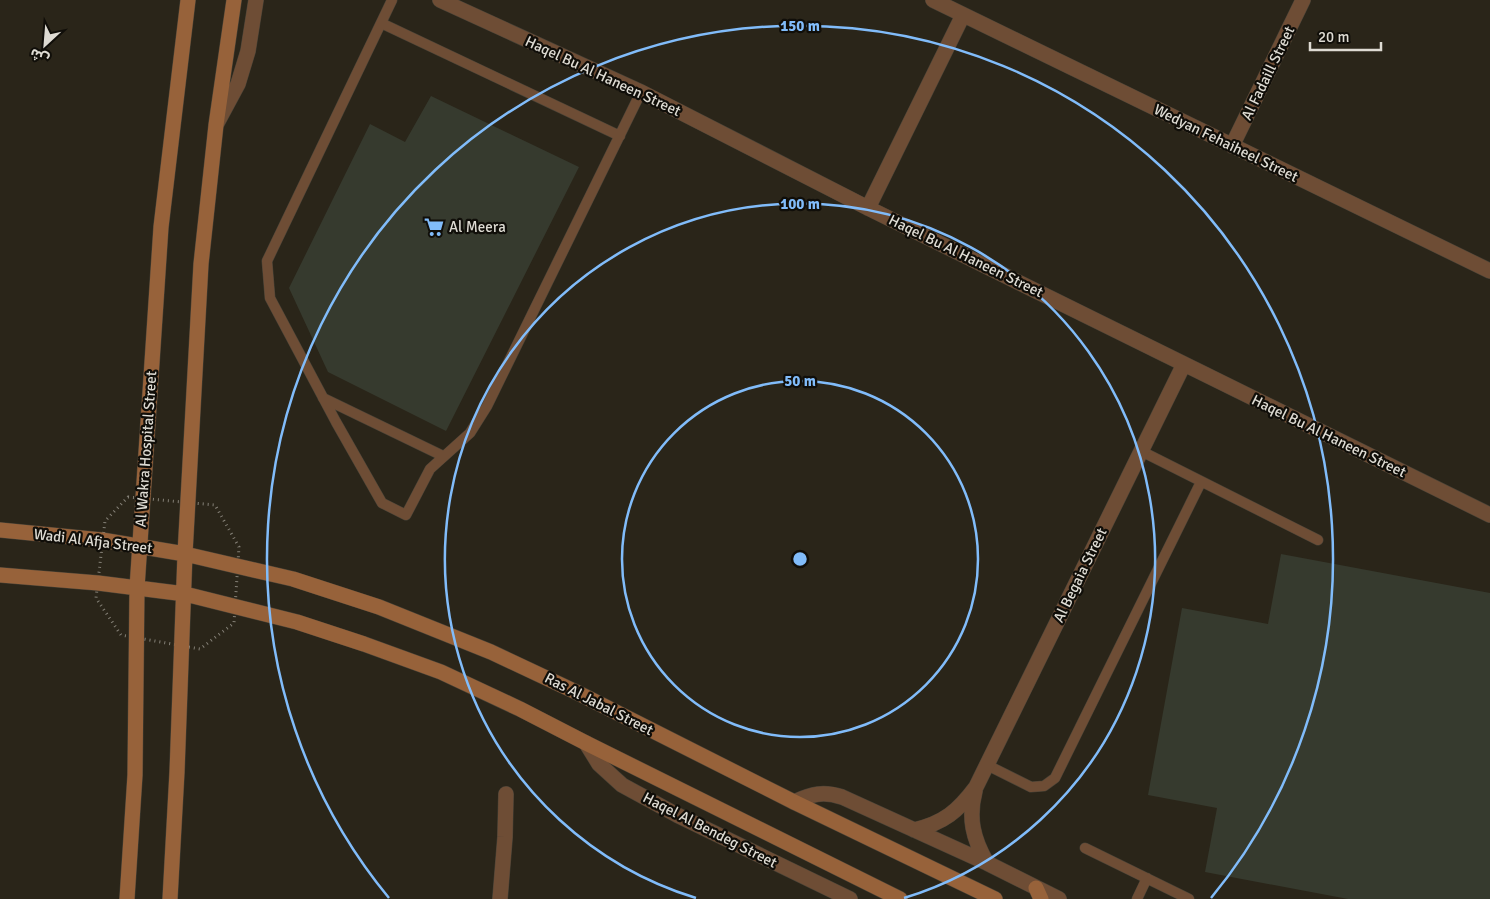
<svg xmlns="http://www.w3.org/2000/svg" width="1490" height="899" font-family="Signika,'Noto Sans Arabic',sans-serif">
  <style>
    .building { fill: #363a2e }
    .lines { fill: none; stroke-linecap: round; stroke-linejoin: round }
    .lane-casing { stroke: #474237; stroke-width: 11 }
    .street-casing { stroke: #474237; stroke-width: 16 }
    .secondary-casing { stroke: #474237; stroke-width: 16 }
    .path { stroke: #858177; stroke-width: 3; stroke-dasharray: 1 4; stroke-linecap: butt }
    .lane { stroke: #6e4d35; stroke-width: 10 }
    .street { stroke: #6e4d35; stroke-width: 15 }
    .secondary { stroke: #97623a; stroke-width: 15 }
    .ring { fill: none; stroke: #81bcfa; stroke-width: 2.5 }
    .labels { text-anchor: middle; stroke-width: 4.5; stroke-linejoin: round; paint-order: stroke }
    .street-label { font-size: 15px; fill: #dedbd3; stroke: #100e09 }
    .poi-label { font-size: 15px; fill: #dedbd3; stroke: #100e09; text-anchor: start }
    .centre { fill: #81bcfa; stroke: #100e09; stroke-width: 2.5 }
    .ring-label { font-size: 15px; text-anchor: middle; font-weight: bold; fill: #81bcfa; stroke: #100e09; stroke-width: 4.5; stroke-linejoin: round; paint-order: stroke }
  </style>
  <rect width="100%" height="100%" fill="#2a2519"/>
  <path class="building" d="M431 96 579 167 446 431 328 372 289 288 370 124 405 142Z
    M1281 554 1490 593V899H1348L1205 872 1217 808 1148 795 1182 608 1268 624Z"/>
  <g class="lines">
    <defs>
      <path id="lane" d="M392 0 267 261 270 298 336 422 382 503 406 515 430 469 470 433 487 406 641 92
        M381 23 620 136
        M323 398 443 456
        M1141 451 1318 540
        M987 765 1031 787 1044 786 1055 778 1201 482
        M1085 848 1189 899
        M1137 899 1147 878"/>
      <path id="street" d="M440 0 641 92 868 208 1490 515
        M933 0 1490 271
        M217 123 238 84 248 51 256 0
        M1232 146 1303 0
        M868 208 963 15
        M586 743 599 764 622 785 677 815 850 899
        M975 791C968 818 973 839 987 863
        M794 802C812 794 823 791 842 797L987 863 1059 899
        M914 830C944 823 958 811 976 787L1184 364
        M500 899 505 837 506 794"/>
      <path id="secondary" d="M0 530 102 540 185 554 293 579 379 607 491 652 576 692 794 802 995 899
        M0 575 98 583 185 594 297 622 364 644 441 672 520 709 586 743 900 899
        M1036 888 1041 899
        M127 899 135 775 137 588 161 227 188 0
        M170 899 177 772 185 554 201 264 216 125 234 0"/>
    </defs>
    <use href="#lane" class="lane-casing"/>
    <use href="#street" class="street-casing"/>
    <use href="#secondary" class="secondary-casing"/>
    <path class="path" d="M128 497 215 505 239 547 234 623 200 649 121 635 96 598 105 521Z"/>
    <use href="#lane" class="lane"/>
    <use href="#street" class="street"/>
    <use href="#secondary" class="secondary"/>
  </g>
  <g class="ring">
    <circle cx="800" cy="559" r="178"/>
    <path d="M696 898A355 355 0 1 1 904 898"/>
    <path d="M389 898A533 533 0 1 1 1211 898"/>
  </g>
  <defs>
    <symbol id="supermarket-bare" viewBox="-9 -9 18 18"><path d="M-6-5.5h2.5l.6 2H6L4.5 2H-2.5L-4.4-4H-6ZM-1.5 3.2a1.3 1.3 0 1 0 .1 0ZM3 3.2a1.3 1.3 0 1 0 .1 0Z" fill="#81bcfa" stroke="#100e09" stroke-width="2.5" paint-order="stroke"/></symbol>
  </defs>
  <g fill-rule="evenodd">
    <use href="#supermarket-bare" x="420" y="213" width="28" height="28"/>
  </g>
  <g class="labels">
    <g class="street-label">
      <text transform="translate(1268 73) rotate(-64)" y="5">Al Fadaill Street</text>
      <text transform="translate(603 76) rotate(25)" y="5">Haqel Bu Al Haneen Street</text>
      <text transform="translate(1226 143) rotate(26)" y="5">Wedyan Fehaiheel Street</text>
      <text transform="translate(966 256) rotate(26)" y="5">Haqel Bu Al Haneen Street</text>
      <text transform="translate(1329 436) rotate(26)" y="5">Haqel Bu Al Haneen Street</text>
      <text transform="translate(146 449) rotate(-86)" y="5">Al Wakra Hospital Street</text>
      <text transform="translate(93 541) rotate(7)" y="5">Wadi Al Afja Street</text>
      <text transform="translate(1080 575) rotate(-64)" y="5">Al Begaia Street</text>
      <text transform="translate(599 704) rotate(27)" y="5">Ras Al Jabal Street</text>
      <text transform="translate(710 830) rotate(27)" y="5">Haqel Al Bendeg Street</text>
    </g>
    <g class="poi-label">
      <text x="449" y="232">Al Meera</text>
    </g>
  </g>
  <circle cx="800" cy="559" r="8" class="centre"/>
  <g class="ring-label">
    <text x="800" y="31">150 m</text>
    <text x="800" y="209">100 m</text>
    <text x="800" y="386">50 m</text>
  </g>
  <g transform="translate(45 45) rotate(206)" stroke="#100e09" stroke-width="4" paint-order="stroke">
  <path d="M0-4L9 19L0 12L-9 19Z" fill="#dedbd3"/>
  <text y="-8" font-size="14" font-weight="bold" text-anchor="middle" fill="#dedbd3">ش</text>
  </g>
  <path d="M1310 42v8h71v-8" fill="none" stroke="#dedbd3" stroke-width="2.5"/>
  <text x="1318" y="42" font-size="15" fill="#dedbd3" stroke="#100e09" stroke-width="4" paint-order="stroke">20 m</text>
</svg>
